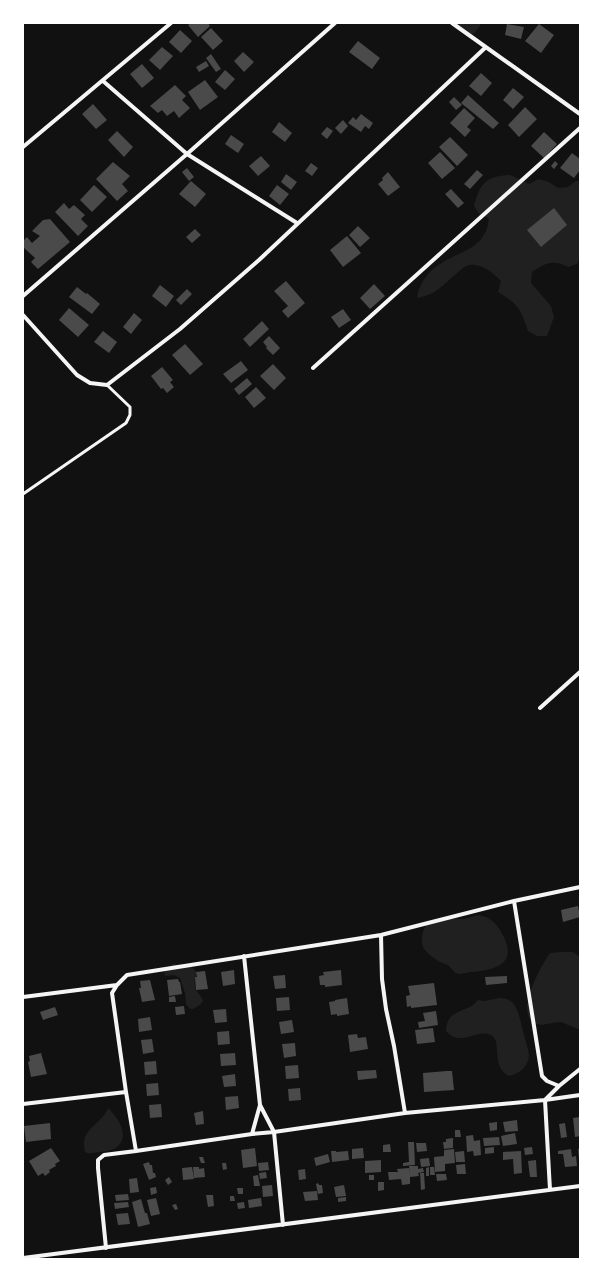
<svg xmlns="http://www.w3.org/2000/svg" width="603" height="1282" font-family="'PT Sans',sans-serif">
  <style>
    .green { fill: #202020 }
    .building { fill: #4a4a4a }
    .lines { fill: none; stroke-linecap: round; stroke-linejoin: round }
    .service { stroke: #f5f5f5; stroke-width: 3 }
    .minor { stroke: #f5f5f5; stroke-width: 4 }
  </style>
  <rect width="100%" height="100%" fill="#111"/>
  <path class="green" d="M450 23H480V26L473 34 463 32Z
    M510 175 529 184 539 179 549 182 558 188 568 187 576 181H580V259L577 264 568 267C553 259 545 263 532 272L531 283 551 306 554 317 547 336H537L528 331C520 308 519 305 498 292L501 281C493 273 479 261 466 266 463 268 459 271 456 274 443 285 436 295 417 298 421 273 439 263 461 253 469 249 479 244 483 236 487 231 488 225 489 218L480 215 474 206C480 183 486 176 510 175Z
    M479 915C489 917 495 922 500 930 518 960 503 969 473 972 469 972 462 974 458 974 454 973 453 970 451 968 448 964 442 963 438 961 434 958 429 955 426 951 422 948 422 942 422 937 425 914 445 919 461 919 467 919 473 916 479 915Z
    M561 952H573L580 957V1030L561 1022 552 1023 542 1025 533 1023C531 1021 529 1018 528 1015 523 999 541 966 550 953Z
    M173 964C182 966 190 963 196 971 197 976 193 981 195 987 196 993 202 995 203 1001L200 1005 193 1009H191L189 1008 186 1004 185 993 180 978 174 975 166 976 164 974 166 969Z
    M500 998C518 998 519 1017 523 1031 525 1040 528 1047 529 1056 528 1067 519 1074 509 1076 490 1067 503 1042 491 1035 477 1028 460 1048 446 1031 447 1007 468 1014 478 1000L485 1001Z
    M108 1108C117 1116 130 1135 118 1146 113 1151 106 1151 100 1152 94 1152 91 1155 85 1152 79 1128 101 1126 108 1108Z"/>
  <path class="building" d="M191 23H208L210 26 198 37 188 25Z
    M507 24 524 27 521 39 505 35Z
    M539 24 554 35 541 53 525 41Z
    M211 28 223 41 213 50 201 37Z
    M180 30 192 41 181 53 169 42Z
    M358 41 380 58 372 69 349 52Z
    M162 47 173 56 160 70 149 60Z
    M243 52 254 62 244 72 234 61Z
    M211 54 221 69 216 72 206 58Z
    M206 61 209 66 199 72 196 67Z
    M142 64 154 78 142 88 130 74Z
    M225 70 235 79 225 90 215 82Z
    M481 73 492 83 481 96 469 86Z
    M205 80 218 97 200 110 188 92Z
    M175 85 186 96 182 100 190 108 179 118 174 111 167 116 162 110 158 113 150 106Z
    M513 88 524 97 513 109 503 100Z
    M468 95 499 123 493 129 461 103Z
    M454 97 462 105 456 110 449 102Z
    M93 104 107 120 96 129 82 114Z
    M525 107 537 119 519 137 508 125Z
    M464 108 475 118 467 127 471 130 465 137 450 123Z
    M361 114 373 123 369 129 365 126 361 132 348 123 353 117 356 120Z
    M343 120 348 126 341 134 335 128Z
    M279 122 292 133 285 142 272 132Z
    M327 127 333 131 327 139 321 134Z
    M117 131 133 147 124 157 108 140Z
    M544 132 557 144 544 158 531 146Z
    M231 135 244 144 238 153 225 144Z
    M450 137 468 155 457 166 439 147Z
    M440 152 455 168 442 179 428 163Z
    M572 153 580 159V170L574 178 560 168Z
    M261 156 270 166 258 176 249 166Z
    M555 161 558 164 554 169 551 166Z
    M113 162 130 176 122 184 128 191 117 201 96 179Z
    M311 163 318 168 312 176 305 171Z
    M187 168 194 177 189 181 182 172Z
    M477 170 483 175 470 189 464 184Z
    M388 172 400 187 388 196 378 184 383 180 382 178Z
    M286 174 297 182 291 190 281 182Z
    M191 181 206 194 195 207 179 194Z
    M94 185 107 197 92 212 80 200Z
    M277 185 289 194 280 205 269 196Z
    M451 189 464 203 458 208 445 194Z
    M64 203 69 209 74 205 85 215 81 219 88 226 78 236 55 212Z
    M554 208 567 225 541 247 527 230Z
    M50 219 70 242 38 269 31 262 35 258 23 247V241L27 237 32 243 40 236 32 231 43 220Z
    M358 226 370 238 360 247 349 235Z
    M195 229 201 235 192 243 186 237Z
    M347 236 361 253 343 267 330 250Z
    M286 281 305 303 288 318 282 311 288 306 274 291Z
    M374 284 385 296 370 309 360 298Z
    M160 285 174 296 166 307 152 296Z
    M77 287 86 294 87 293 100 304 92 314 69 297Z
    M187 289 192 294 181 305 176 300Z
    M69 308 89 325 78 337 59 320Z
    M343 309 351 320 339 328 331 317Z
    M134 313 142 320 131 334 123 327Z
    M262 321 269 329 250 347 243 339Z
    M103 331 117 342 109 353 94 342Z
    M269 336 280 348 273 355 266 348 267 347 263 342Z
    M185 344 203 364 190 375 172 355Z
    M241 361 248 370 231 383 223 374Z
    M273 364 286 378 274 390 260 376Z
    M162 367 173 380 170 382 174 387 167 393 163 388 161 389 151 376Z
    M247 378 252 384 239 395 234 389Z
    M256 387 266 398 254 408 245 397Z
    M578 906 580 917 563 922 561 910Z
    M234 970 235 984 223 986 221 972Z
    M341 970 342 985 325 987V985H320L319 976 324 975 323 972Z
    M205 971 208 989 196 990 195 977H197L196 972Z
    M285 975 286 988 275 989 273 976Z
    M507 976V983L486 985 485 977Z
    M178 979 179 982H180L182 994 169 996 167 980Z
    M150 980 155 1000 142 1002 139 988H141L140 981Z
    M434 983 437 1005 411 1008V1006L407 1007 406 996 410 995 408 986Z
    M175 996 176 1002H169V997Z
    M289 997 290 1010 277 1011 276 998Z
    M347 998 349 1014 337 1016V1014L331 1015 329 1002 335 1001V1000Z
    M184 1006 185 1014 176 1015 175 1007Z
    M55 1007 58 1015 43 1020 40 1012Z
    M226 1009 227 1022 215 1023 213 1010Z
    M436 1011 438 1025 419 1028 418 1022 425 1021 423 1013Z
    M150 1017 152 1030 139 1032 138 1019Z
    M292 1020 294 1032 281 1034 279 1022Z
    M433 1028 435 1042 417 1044 415 1030Z
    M229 1031 230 1044 218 1045 217 1032Z
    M357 1034 358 1038 366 1037 368 1049 350 1052 348 1035Z
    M152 1039 154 1052 143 1054 141 1040Z
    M295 1043 296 1056 284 1058 282 1044Z
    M41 1053 47 1074 31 1077 28 1062 30 1061 29 1056Z
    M235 1053 236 1065 221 1066 220 1054Z
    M156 1061 157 1074 145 1075 144 1062Z
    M298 1065 299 1078 286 1079 285 1066Z
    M376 1070 377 1078 358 1080 357 1071Z
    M447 1071H452L454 1090 424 1092 423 1073Z
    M235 1074 236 1086 224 1087 222 1076Z
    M158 1083 159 1095 147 1096 146 1084Z
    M300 1088 301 1100 289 1101 288 1089Z
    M238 1096 239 1108 226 1110 225 1097Z
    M161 1104 162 1117 150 1118 149 1105Z
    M203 1111 204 1124 196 1125 194 1113Z
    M580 1117V1136L575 1137 573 1118Z
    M517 1120 518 1131 505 1132 503 1122Z
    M497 1122V1130L490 1131 489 1123Z
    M50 1123 51 1139 26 1142 24 1126Z
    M565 1123 567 1137 561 1138 559 1124Z
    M455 1130H460L461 1137H455Z
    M515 1133 517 1144 503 1146 501 1136Z
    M473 1135 474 1141 480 1140 481 1155 474 1156 473 1151 467 1152 466 1136Z
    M499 1137 500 1145 484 1146 483 1138Z
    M453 1138V1148L444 1149 443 1142H446V1139Z
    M408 1142H414L415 1165 403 1166V1163L409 1162Z
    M416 1143H426L427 1151 417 1152Z
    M390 1144 391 1152H383V1145Z
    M494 1147V1153L485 1154V1148Z
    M532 1147 533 1154 525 1155 524 1148Z
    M51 1148 60 1161 55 1164 56 1166 49 1170 50 1172 45 1176 43 1173 38 1176 29 1161Z
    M255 1148 257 1166 243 1168 241 1150Z
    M363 1148 364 1158 352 1159V1149Z
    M454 1149 455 1163 445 1164V1171L435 1172 434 1157 444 1156V1150Z
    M571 1149 572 1157 576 1156 577 1166 565 1167 563 1154H558V1151Z
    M578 1149H580V1160H579Z
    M331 1151H336V1152L348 1151 349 1160 332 1162Z
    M464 1151 465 1162H456L455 1152Z
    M521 1151 522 1173 514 1174 513 1159 503 1160V1152Z
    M328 1154 330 1162 316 1166 314 1158Z
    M199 1157H203L205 1163H201Z
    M429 1158 430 1166 421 1167 420 1159Z
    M381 1160V1172L365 1173V1161Z
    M536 1160 537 1177H530L528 1161Z
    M149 1162 150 1165H152L153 1173H155L156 1177 149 1180 143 1164Z
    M268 1162 269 1170 259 1171 258 1163Z
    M222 1163H226L227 1169 223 1170Z
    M465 1164 466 1174H457L456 1165Z
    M409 1166H418V1169L423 1168 424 1172 418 1173 419 1176 410 1177V1184L402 1185 401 1179 389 1180 388 1172H398L397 1169 409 1168 410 1175Z
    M192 1167 194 1179 183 1180 182 1168Z
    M193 1167H199V1169L204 1168 205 1177 194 1178Z
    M429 1167V1176H426V1168Z
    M430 1167H434L435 1175H430Z
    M305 1169 306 1179 299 1180 298 1170Z
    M266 1172 267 1178 260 1179 259 1173Z
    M420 1173H424L425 1189 421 1190Z
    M436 1174H446L447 1180 437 1181Z
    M258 1175 260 1186H254L253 1176Z
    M369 1175H374V1180H369Z
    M169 1177 172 1182 168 1185 165 1180Z
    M137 1178 139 1192 130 1193 129 1179Z
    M378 1182H384V1190L378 1191Z
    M318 1183 319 1185H322L323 1193 318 1194 316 1184Z
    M272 1185 273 1196 263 1197 262 1186Z
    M344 1185 346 1196 336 1197 334 1187Z
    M156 1187 157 1193 151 1195 150 1188Z
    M237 1188H243V1194H238Z
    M317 1191 318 1200 305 1201 303 1192Z
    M128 1194 129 1200 116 1201 115 1195Z
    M206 1195H213L214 1206 208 1207Z
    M230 1196H234L235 1201H230Z
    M346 1197V1201L338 1202V1198Z
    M156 1198 160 1214 151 1216 147 1200Z
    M261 1198 262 1206 249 1208 248 1200Z
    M141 1199 145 1213H147L150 1224 138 1227 132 1202Z
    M128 1202 129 1207 115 1209 114 1203Z
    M244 1202 245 1208 238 1209 237 1203Z
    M176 1204 178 1209 175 1210 172 1205Z
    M128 1213 130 1224 118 1225 116 1214Z"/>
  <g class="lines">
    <path class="service" d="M23 494 126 423 130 415V407L107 385"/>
    <path class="minor" d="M452 23 580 114
      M103 81 187 154 297 223
      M23 147 171 23
      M23 296 187 154 335 23
      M23 315 77 375 90 383 107 385 180 329 259 260 486 47
      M313 368 580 128
      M540 708 580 672
      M514 901 542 1076 547 1081 559 1086
      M381 935 382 979 386 1009 394 1046 405 1113
      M244 956 260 1105 274 1132 283 1225
      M23 997 117 985
      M23 1104 126 1092
      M252 1134 260 1105
      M136 1151 126 1092 112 993 117 985 127 975 381 935 514 901 580 887
      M550 1190 545 1100 559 1086 580 1069
      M106 1248 98 1168V1160L104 1155 136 1151 252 1134 274 1132 405 1113 545 1100 580 1095
      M23 1258 580 1186"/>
  </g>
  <rect width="603" height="1282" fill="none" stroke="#ffffff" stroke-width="48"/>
</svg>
